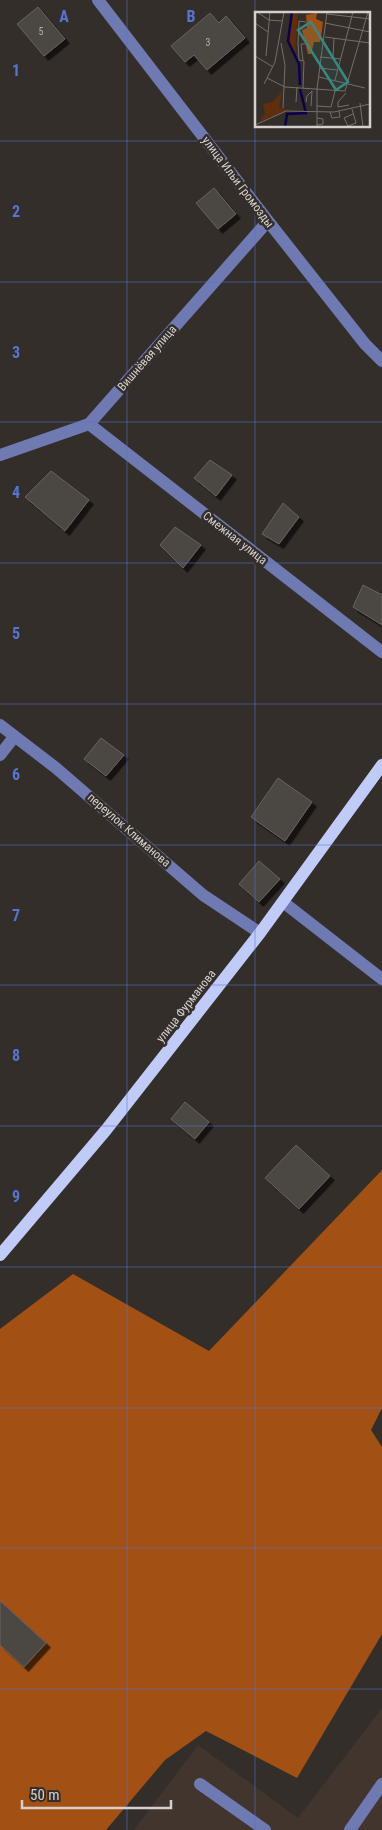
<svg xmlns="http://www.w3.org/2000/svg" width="382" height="1830" font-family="'Roboto Condensed',sans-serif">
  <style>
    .built { fill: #41352e }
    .forest { fill: #a35014 }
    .building { fill: #4c4642; stroke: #69625f; filter: url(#shadow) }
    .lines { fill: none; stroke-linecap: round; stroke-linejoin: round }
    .minor { stroke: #6e7ab1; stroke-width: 12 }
    .major { stroke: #c0cbf8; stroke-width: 12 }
    .grid { fill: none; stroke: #5475d5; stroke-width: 1; stroke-opacity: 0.55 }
    .labels { text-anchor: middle; stroke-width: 5; stroke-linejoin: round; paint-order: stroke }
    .number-label { font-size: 10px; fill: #b2aeab }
    .street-label { font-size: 12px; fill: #d4d0ce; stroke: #342e2a }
    .inset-river { fill: none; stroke: #0d004f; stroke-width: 2.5 }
    .inset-road { fill: none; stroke: #746f6c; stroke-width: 1 }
    .view { fill: #368881; fill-opacity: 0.15; stroke: #368881; stroke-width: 2.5 }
    .inset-edge { fill: none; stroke: #d4d0ce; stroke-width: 2.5 }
    .grid-label { font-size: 16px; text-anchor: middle; font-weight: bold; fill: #5475d5; stroke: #342e2a; stroke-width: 5; stroke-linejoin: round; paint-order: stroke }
  </style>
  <defs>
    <filter id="shadow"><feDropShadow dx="4.5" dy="4.5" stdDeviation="0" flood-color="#0009"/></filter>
  </defs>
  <rect width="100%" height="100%" fill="#342e2a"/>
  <path class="built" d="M382 1708V1830H134L198 1745 298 1818Z"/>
  <path class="forest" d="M382 1170V1408L371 1430 382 1447V1634L297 1778 206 1731 165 1760 106 1830H0V1329L73 1274 209 1351Z"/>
  <path class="building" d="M38 7 65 39 44 56 17 24Z
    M210 13 219 23 226 16 245 38 207 70 194 55 185 62 171 46Z
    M214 188 236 214 218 229 196 203Z
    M210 460 232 475 216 496 194 478Z
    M51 471 89 500 65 531 25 497Z
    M283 503 299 517 279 544 262 534Z
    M175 527 201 545 183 568 160 545Z
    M363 585 382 595V625L353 607Z
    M101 738 124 755 106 776 84 759Z
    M278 778 312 802 285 841 251 817Z
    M259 861 280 879 259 902 239 884Z
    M185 1102 209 1122 195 1139 171 1119Z
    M296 1145 330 1176 299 1209 265 1178Z
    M0 1601 46 1643 24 1667 0 1645Z"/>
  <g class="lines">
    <path class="minor" d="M98 0 268 221 365 344 382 361
      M89 424 382 652
      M0 455 89 424 268 221
      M0 725 56 768 203 895 260 933
      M0 755 14 737
      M283 902 382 979
      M200 1784 265 1830
      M350 1830 382 1784"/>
    <path class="major" d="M0 1255 106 1130 260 933 382 765"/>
  </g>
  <path class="grid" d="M127 0V1830M255 0V1830M0 141H382M0 282H382M0 422H382M0 563H382M0 704H382M0 845H382M0 985H382M0 1126H382M0 1267H382M0 1408H382M0 1548H382M0 1689H382"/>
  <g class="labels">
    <g class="number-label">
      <text x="41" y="35">5</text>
      <text x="208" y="46">3</text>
    </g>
    <g class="street-label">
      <text transform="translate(238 182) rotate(53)" y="4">улица Ильи Громозды</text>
      <text transform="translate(147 358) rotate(-49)" y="4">Вишнёвая улица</text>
      <text transform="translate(235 538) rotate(38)" y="4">Смежная улица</text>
      <text transform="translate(129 830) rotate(41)" y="4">переулок Климанова</text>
      <text transform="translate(186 1006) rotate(-52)" y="4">улица Фурманова</text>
    </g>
  </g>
  <g transform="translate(255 12)">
    <rect width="115" height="115" fill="#342e2a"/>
    <path d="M36 0H43L40 42 33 27ZM27 80 24 96 34 98 4 110 10 101 8 92 17 90Z" fill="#5f2e0d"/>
    <path d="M62 1 61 7 68 10 66 26 65 30H59L56 42H53L47 18 52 16 51 3Z" fill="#a35014"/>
    <path class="inset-river" d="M37 0 33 29 44 52 45 73M30 115 32 102 51 101 45 77"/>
    <path class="inset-road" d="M2 0 14 8 28 9M72 2 115 7M0 11 13 20M70 11 115 20M70 25 115 31M26 31 30 53 28 96M0 44 18 55M11 44 15 0M65 45 86 47M78 46 79 26M48 49 46 32H50M65 56 82 58M64 65 110 76M12 66 30 75 90 79M80 68 98 0M9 72 20 50 29 0M48 76 49 49 44 48 43 31 44 9 51 10M90 79 113 0M91 81 83 90V95L94 93M41 90 42 75M51 90 52 84 57 79 56 94M105 91 108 115M62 94 76 95 80 79M75 100 77 106 85 105 84 99M62 106 68 107V112L62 113M0 113 31 99 79 100 115 92M93 114 101 111 97 97M93 114 89 106 98 102M62 115V77L72 0"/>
    <path class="view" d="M56 10 93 70 81 78 43 18Z"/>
    <rect width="115" height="115" class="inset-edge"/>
  </g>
  <g class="grid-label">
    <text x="64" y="22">A</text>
    <text x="191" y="22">B</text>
    <text x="16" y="76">1</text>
    <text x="16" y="217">2</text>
    <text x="16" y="358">3</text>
    <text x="16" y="498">4</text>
    <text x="16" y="639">5</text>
    <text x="16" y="780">6</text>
    <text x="16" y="921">7</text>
    <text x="16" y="1061">8</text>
    <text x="16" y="1202">9</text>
  </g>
  <path d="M22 1800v8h149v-8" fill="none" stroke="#d4d0ce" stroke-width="2.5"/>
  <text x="30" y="1800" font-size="15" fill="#d4d0ce" stroke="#342e2a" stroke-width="4" paint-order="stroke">50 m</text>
</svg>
